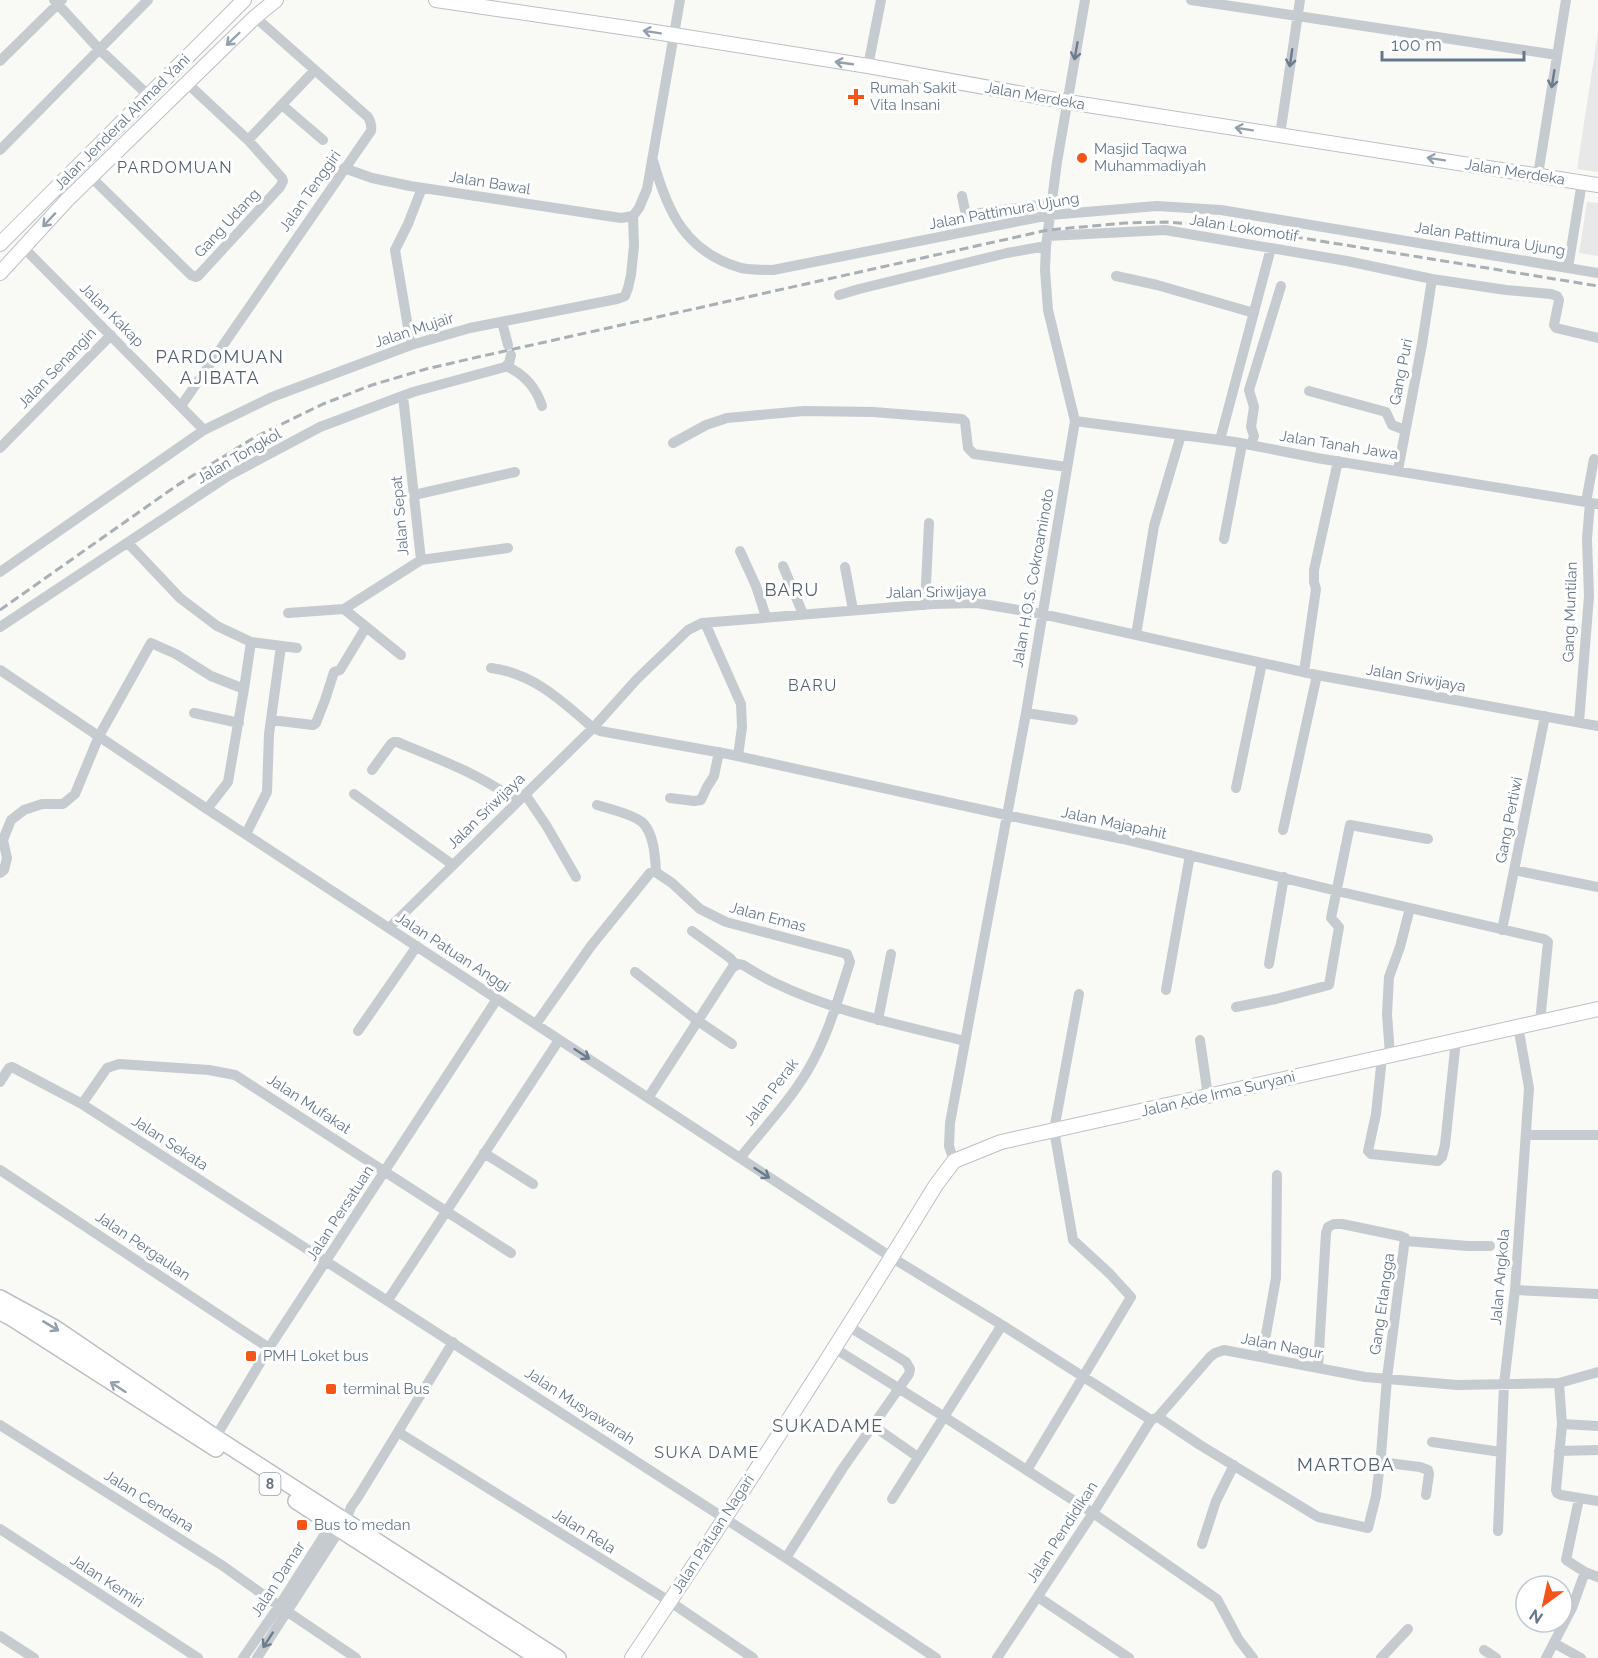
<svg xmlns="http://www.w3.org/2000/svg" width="1598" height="1658" font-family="Raleway,sans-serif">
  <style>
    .built { fill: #e7e8e7 }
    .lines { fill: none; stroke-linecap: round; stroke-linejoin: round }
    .major-casing { stroke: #bcc0c4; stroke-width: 16 }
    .highway-casing { stroke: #bbbfc2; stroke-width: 18 }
    .minor { stroke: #c6cbcf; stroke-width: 10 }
    .major { stroke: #fff; stroke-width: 14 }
    .highway { stroke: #fff; stroke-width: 15 }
    .rail { stroke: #a8afb5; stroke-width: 3; stroke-dasharray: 9 4.5; stroke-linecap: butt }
    .oneway { stroke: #93a0ad }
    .oneway2 { stroke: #6a7c8d }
    .poi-dot { fill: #f65519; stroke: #fff; stroke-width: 2 }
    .labels { text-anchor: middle; stroke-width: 6; stroke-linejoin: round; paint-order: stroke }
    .shield { fill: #fff; stroke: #93a0ad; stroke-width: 1.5 }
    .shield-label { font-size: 14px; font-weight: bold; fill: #65788a }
    .poi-label { font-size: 15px; fill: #65788a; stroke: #fff; text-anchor: start }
    .street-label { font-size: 15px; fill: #65788a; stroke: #fff }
    .neighbourhood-label { font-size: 16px; letter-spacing: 1.5px; fill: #54626f; stroke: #fff }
    .quarter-label { font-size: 18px; letter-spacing: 1.5px; fill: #54626f; stroke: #fff }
  </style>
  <rect width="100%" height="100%" fill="#f9f9f6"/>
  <path class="built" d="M1598 32V172L1577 169Z
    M1587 202 1598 203V256L1579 253Z"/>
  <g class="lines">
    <defs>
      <path id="major" d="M436 0 655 32 868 66 1068 102 1598 185
        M0 244 244 0
        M0 273 67 200 255 17 276 0
        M632 1658C736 1503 838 1345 936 1185L954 1161 1001 1142 1598 1009"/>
      <path id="highway" d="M0 1298 55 1328 215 1437 558 1658
        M0 1312 10 1317 216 1449
        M296 1501 538 1658"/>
    </defs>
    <use href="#major" class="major-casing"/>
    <use href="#highway" class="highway-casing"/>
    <path class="minor" d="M54 0 99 49 148 95
      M1191 0 1557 55
      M0 61 62 0
      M868 66 881 0
      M282 105 323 140
      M1280 135 1300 0
      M248 140 315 70
      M0 150 148 0
      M653 160C667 211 685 252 741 268 751 270 763 270 773 270L1050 215 1157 206 1221 210 1598 273
      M344 168 372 178 410 186 621 218 633 216
      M1538 175 1566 0
      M91 177 191 275 196 277 198 276 280 187 283 181 282 178 248 140 188 84
      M962 196 966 215 1052 203
      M1048 236 1165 230 1347 261 1432 279 1506 290 1551 294 1557 296 1559 300 1554 325 1556 328 1598 338
      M23 247 204 430
      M1568 268 1582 182
      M1116 276 1157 285 1254 313
      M839 295 859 289 1007 253 1046 246
      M502 322 508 345
      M411 345 395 250 408 224 422 188
      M506 366C524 374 536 387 542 406
      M1309 391 1386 412 1392 425 1405 430
      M403 396 421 560
      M181 406 371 131C372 125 371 122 368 117L255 17
      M1075 421 1235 442 1317 458 1598 504
      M1220 440 1271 248
      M673 443 706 425 727 418 804 411 873 412 962 419 965 422 968 448 974 454 1067 467
      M1251 445 1254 436 1251 427 1254 407 1249 390 1281 286
      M0 448 111 335
      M1398 470 1422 344 1432 279
      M414 495 515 472
      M1586 502 1594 459
      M1224 539 1242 444
      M128 543 180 598 217 626 251 642 297 648
      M740 551 756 586 766 617
      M783 566 803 614
      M845 567 853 610
      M0 572 204 430 272 397 411 345 470 328 617 299 625 296 628 288 631 275 634 246 633 216 639 208 647 189 680 0
      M925 605 929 523
      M344 609 401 655
      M288 613 344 609 421 560 508 548
      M705 623 741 704 742 727 738 756
      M0 627 228 476 320 427 413 392 505 367 509 363 511 355
      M1136 635 1154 526 1181 435
      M491 668C533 673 562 701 593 728L600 731 728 754 1006 815 1123 839 1337 891 1544 939 1548 942 1540 1022
      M0 670 207 809 891 1257 1002 1325 1151 1420 1158 1417 1210 1357 1215 1353 1224 1350 1365 1377 1457 1385 1559 1383 1598 1372
      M1304 672 1316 589 1314 582V570L1338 461
      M194 713 239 723
      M1026 713 1073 720
      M271 720 313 725 316 723 325 700 334 672 340 670 366 627
      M1579 722 1589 596 1587 539 1590 503
      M372 770 391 744 394 742H397C439 759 482 775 517 802
      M1236 788 1262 663
      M354 794 453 865
      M525 794 546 825 576 877
      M670 798 694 801 701 800 707 787 714 776 719 752
      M597 805C610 809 632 814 642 822 654 833 655 856 656 871
      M207 809 228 782 244 689 251 642
      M1283 830 1317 675
      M246 834 267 792 269 734 281 646
      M1514 870 1598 887
      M0 873 4 870 7 858 3 840 11 820 24 810 42 804H63L75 794 99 736 151 643 176 654 211 676 244 689
      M389 928 593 728 637 679 688 630 702 623 933 604 977 603 1042 614 1317 675 1598 726
      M1502 930 1545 716
      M692 931 730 958 736 965
      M1269 964 1284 877
      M635 972 698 1021 732 1044
      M1166 990 1190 855
      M1236 1007 1276 999 1329 985 1339 927 1331 918 1350 825 1428 839
      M878 1020 891 954
      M536 1024 591 946 650 873 654 871 672 883 700 909 726 922 847 954 850 962C838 999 828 1036 808 1070 789 1102 763 1129 740 1158
      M358 1031 417 946
      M1200 1040 1208 1096
      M1390 1055 1387 1014 1389 977 1400 947 1410 908
      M1382 1057 1376 1114 1368 1151 1371 1154 1438 1161 1442 1157 1445 1145 1456 1040
      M0 1082 9 1068 12 1067 82 1104 786 1558 936 1658
      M648 1098 732 968 738 964 743 965C753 971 764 978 775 983 835 1012 900 1025 965 1041
      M82 1104 107 1068 119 1064 209 1070 235 1075 511 1253
      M1526 1135H1598
      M484 1153 533 1184
      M954 1161 949 1146 950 1123 1026 713 1075 421 1048 310 1045 270 1046 246 1057 162 1085 0
      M0 1170 269 1348
      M1406 1241 1468 1246H1490
      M1515 1290 1598 1294
      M388 1300 559 1040
      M834 1348 943 1416 1093 1513 1217 1599 1239 1640 1253 1658
      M1262 1357 1276 1278 1277 1175
      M1559 1383 1562 1424 1556 1490 1557 1493 1561 1495 1598 1501
      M1158 1417 1200 1445 1318 1517 1368 1528 1376 1496 1381 1455 1387 1378 1405 1238 1400 1236 1342 1224H1334L1328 1227 1326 1233 1318 1368
      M1562 1424 1598 1426
      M0 1425 223 1566 279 1606 356 1658
      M872 1425 918 1457
      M398 1432 669 1601 753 1658
      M1432 1442 1501 1452
      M212 1443 269 1348 497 999
      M1559 1451 1598 1450
      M1380 1462 1420 1467 1428 1470 1429 1474 1426 1495
      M1027 1470 1131 1297 1110 1274 1073 1240 1054 1130 1079 994
      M892 1499 1002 1325
      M1579 1499 1566 1560 1585 1572 1598 1577
      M0 1529 198 1658
      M1498 1531 1504 1384 1515 1290 1529 1088 1518 1026
      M1202 1544 1216 1501 1234 1465
      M786 1558 843 1468 909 1374 910 1369 906 1362 848 1326
      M1038 1597 1129 1658
      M0 1636 34 1658
      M1554 1643 1581 1658
      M1484 1650 1496 1658
      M243 1658 279 1606 334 1520
      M257 1658 346 1520 351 1507 358 1497 453 1342
      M997 1658 1093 1513 1151 1420
      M1381 1658 1408 1629
      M1546 1658 1572 1608 1585 1572"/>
    <use href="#major" class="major"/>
    <use href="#highway" class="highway"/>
    <path class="rail" d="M0 610 176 486 255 437 323 404 372 385 426 369 478 357 1048 230 1125 223 1166 222 1234 227 1598 286"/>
  </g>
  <defs><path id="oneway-shaft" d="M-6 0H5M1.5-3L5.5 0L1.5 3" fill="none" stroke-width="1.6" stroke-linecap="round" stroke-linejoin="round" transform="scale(1.5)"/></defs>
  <g class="oneway">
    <use href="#oneway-shaft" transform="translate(652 32) rotate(-171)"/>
    <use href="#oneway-shaft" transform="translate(233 39) rotate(136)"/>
    <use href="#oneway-shaft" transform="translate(844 63) rotate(-172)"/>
    <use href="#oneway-shaft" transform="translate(1244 129) rotate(-171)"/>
    <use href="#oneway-shaft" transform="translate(1436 159) rotate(-171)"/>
    <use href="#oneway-shaft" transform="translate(49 220) rotate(133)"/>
    <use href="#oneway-shaft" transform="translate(51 1326) rotate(31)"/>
    <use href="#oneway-shaft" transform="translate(118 1387) rotate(-147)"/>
  </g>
  <g class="oneway2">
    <use href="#oneway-shaft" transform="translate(1076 51) rotate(100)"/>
    <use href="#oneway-shaft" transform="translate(1291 58) rotate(98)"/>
    <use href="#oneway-shaft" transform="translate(1553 79) rotate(99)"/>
    <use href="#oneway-shaft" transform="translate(582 1054) rotate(33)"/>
    <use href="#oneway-shaft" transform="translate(762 1173) rotate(33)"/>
    <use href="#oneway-shaft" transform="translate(268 1640) rotate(123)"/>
  </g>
  <g class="poi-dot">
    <path d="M853 88h6v6h6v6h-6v6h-6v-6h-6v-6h6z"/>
    <circle cx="1082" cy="158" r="6"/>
    <rect x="245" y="1350" width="12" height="12" rx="3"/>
    <rect x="325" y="1383" width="12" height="12" rx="3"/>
    <rect x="296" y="1519" width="12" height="12" rx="3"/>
  </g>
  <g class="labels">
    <rect class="shield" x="259.5" y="1473" width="21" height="22" rx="4.5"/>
    <g class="shield-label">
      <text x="270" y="1489">8</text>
    </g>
    <g class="poi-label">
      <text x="870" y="93">Rumah Sakit<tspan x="870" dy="17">Vita Insani</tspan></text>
      <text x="1094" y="154">Masjid Taqwa<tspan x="1094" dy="17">Muhammadiyah</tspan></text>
      <text x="263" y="1361">PMH Loket bus</text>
      <text x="343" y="1394">terminal Bus</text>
      <text x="314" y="1530">Bus to medan</text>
    </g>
    <g class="street-label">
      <text transform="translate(1035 96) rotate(10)" y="5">Jalan Merdeka</text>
      <text transform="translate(122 122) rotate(-45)" y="5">Jalan Jenderal Ahmad Yani</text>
      <text transform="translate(1515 172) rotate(9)" y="5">Jalan Merdeka</text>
      <text transform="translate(490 183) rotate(9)" y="5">Jalan Bawal</text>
      <text transform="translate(310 191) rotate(-55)" y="5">Jalan Tenggiri</text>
      <text transform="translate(1004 211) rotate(-10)" y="5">Jalan Pattimura Ujung</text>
      <text transform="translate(227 223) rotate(-47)" y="5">Gang Udang</text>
      <text transform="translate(1244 228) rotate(9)" y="5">Jalan Lokomotif</text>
      <text transform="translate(1490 239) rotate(9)" y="5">Jalan Pattimura Ujung</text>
      <text transform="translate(112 315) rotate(45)" y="5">Jalan Kakap</text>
      <text transform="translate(414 330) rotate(-18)" y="5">Jalan Mujair</text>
      <text transform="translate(57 368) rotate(-46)" y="5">Jalan Senangin</text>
      <text transform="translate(1401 372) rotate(-79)" y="5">Gang Puri</text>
      <text transform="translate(1339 445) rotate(9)" y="5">Jalan Tanah Jawa</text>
      <text transform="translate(239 456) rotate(-30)" y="5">Jalan Tongkol</text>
      <text transform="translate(400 516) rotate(-95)" y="5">Jalan Sepat</text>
      <text transform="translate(1033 578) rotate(-80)" y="5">Jalan H.O.S. Cokroaminoto</text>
      <text transform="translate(936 592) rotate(-1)" y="5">Jalan Sriwijaya</text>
      <text transform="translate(1570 612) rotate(-88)" y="5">Gang Muntilan</text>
      <text transform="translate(1416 678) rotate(10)" y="5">Jalan Sriwijaya</text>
      <text transform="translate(486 811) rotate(-44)" y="5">Jalan Sriwijaya</text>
      <text transform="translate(1509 820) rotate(-79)" y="5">Gang Pertiwi</text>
      <text transform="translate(1114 823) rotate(12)" y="5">Jalan Majapahit</text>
      <text transform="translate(768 917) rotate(15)" y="5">Jalan Emas</text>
      <text transform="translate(453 952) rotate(33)" y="5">Jalan Patuan Anggi</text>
      <text transform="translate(771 1092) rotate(-53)" y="5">Jalan Perak</text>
      <text transform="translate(1218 1094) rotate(-13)" y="5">Jalan Ade Irma Suryani</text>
      <text transform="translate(309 1104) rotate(33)" y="5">Jalan Mufakat</text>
      <text transform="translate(170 1143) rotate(33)" y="5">Jalan Sekata</text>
      <text transform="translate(340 1213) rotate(-57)" y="5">Jalan Persatuan</text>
      <text transform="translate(143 1246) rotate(34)" y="5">Jalan Pergaulan</text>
      <text transform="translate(1500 1277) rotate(-85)" y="5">Jalan Angkola</text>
      <text transform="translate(1382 1304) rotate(-82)" y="5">Gang Erlangga</text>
      <text transform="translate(1282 1346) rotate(11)" y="5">Jalan Nagur</text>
      <text transform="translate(580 1406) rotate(33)" y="5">Jalan Musyawarah</text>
      <text transform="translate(149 1501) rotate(32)" y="5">Jalan Cendana</text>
      <text transform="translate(584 1531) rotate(32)" y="5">Jalan Rela</text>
      <text transform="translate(1062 1532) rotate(-57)" y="5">Jalan Pendidikan</text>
      <text transform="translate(713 1534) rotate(-57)" y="5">Jalan Patuan Nagari</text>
      <text transform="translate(278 1579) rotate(-57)" y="5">Jalan Damar</text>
      <text transform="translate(107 1581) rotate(33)" y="5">Jalan Kemiri</text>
    </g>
    <g class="neighbourhood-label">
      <text x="175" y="173">PARDOMUAN</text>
      <text x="813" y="691">BARU</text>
      <text x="707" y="1458">SUKA DAME</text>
    </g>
    <g class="quarter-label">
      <text x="220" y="363">PARDOMUAN<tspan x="220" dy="21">AJIBATA</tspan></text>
      <text x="792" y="596">BARU</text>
      <text x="828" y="1432">SUKADAME</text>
      <text x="1346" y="1471">MARTOBA</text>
    </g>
  </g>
  <g transform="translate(1544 1604) rotate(213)"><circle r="28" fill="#ffffff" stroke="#c1c9d0" stroke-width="1.5"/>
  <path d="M0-4.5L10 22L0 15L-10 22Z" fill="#f65519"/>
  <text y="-9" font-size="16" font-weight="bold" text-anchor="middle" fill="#65788a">N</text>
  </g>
  <path d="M1382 51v9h142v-9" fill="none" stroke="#65788a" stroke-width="3"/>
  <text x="1391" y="51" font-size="18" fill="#65788a" stroke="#ffffff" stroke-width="4.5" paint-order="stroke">100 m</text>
</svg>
